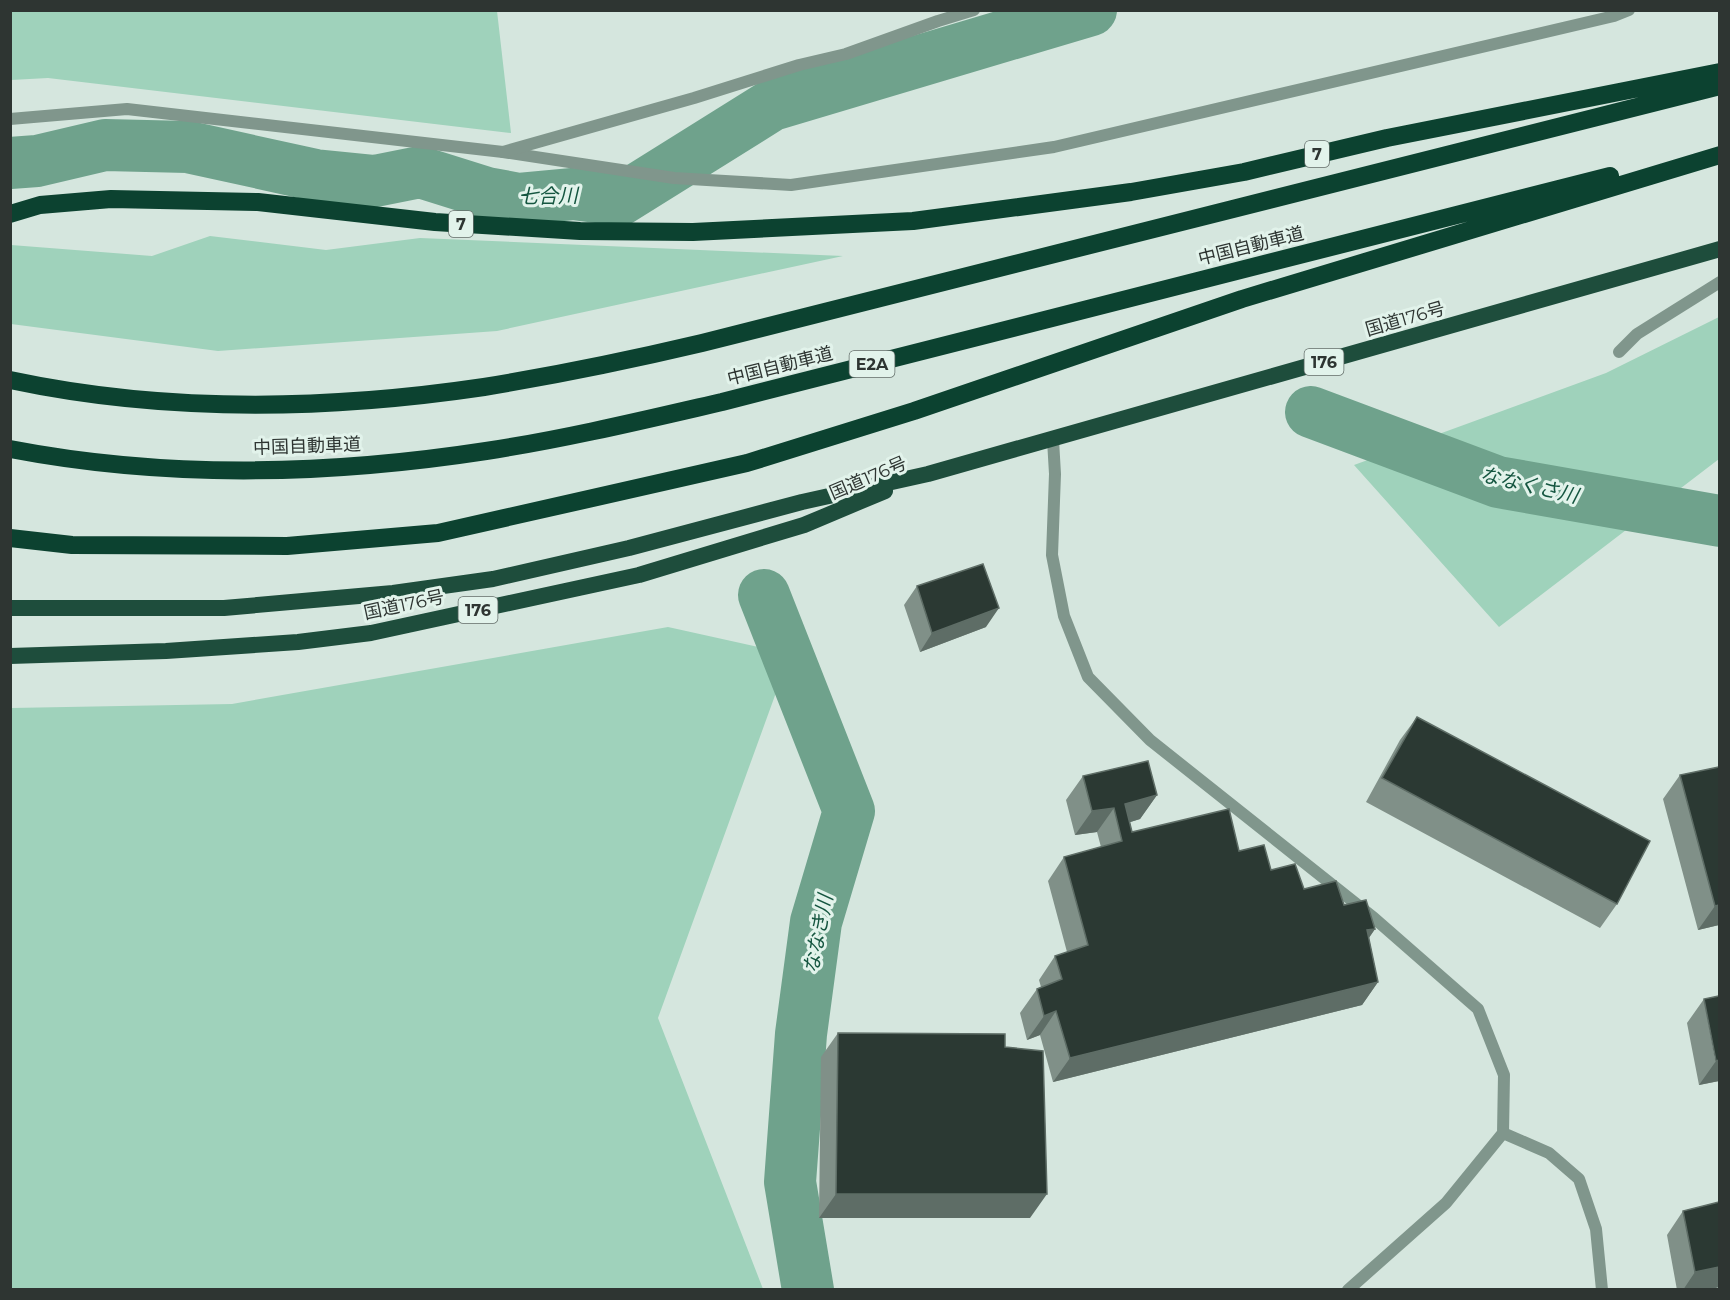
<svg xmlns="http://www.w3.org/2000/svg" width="1730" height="1300" font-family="Montserrat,'Noto Sans JP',sans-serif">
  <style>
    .green { fill: #9fd2bb }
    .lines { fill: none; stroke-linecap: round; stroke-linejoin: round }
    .river { stroke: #6fa28c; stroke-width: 52 }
    .minor { stroke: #80968c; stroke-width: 12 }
    .tertiary { stroke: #80968c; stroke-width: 12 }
    .trunk { stroke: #1e4d3c; stroke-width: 16 }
    .motorway { stroke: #0c4230; stroke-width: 18 }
    .wall { fill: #809088 }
    .shaded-wall { fill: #5e6d66 }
    .building { fill: #2b3933; stroke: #5e6d66; stroke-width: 1.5 }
    .labels { text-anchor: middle; stroke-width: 6; stroke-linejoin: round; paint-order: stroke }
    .shield { fill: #e2f3eb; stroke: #646e6a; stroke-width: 1.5 }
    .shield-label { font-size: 16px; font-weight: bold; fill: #2e3532 }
    .street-label { font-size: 18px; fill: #2e3532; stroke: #e2f3eb }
    .water-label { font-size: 20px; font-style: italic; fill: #155640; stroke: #e2f3eb }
  </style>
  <rect width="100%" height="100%" fill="#d5e6de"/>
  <path class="green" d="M10 11H497L511 133 48 78 11 80Z
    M210 236 326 250 420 238 843 256 497 331 218 351 11 324V245L152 256Z
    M1719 317V459L1499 627 1354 465 1606 373Z
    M668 627 790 654 658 1018 763 1289H11V708L232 704Z"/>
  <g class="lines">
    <path class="river" d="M10 163 37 161 105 145 188 147 315 175 375 181 420 172 487 193 519 199 573 194 620 200 772 105 1091 10
      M1311 412 1498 482 1720 521
      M764 595 849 811 816 922 801 1034 790 1182 808 1290"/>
    <path class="minor" d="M10 119 127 109 503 152 674 178 791 185 1054 147 1614 16 1629 10
      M1619 352 1637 334 1720 282
      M1053 440 1055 474 1052 555 1064 616 1088 677 1150 740 1374 918 1478 1009 1504 1075 1503 1133 1446 1203 1348 1290
      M1503 1133 1549 1153 1579 1179 1596 1229 1602 1290"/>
    <path class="tertiary" d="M503 152 694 98 799 65 846 54 938 21 974 10"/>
    <path class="trunk" d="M10 608H224L393 593 493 579 629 548 802 502 928 474 1720 249
      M10 656 166 651 298 642 371 633 639 575 804 525 885 491"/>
    <path class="motorway" d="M10 214 40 205 111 199 258 202 435 222 580 231 693 232 913 221 1131 192 1244 172 1387 138 1720 72
      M10 380C165 413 329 410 484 387 557 375 630 360 702 343L1720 86
      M10 449C166 479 330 475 486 451 565 439 644 420 722 402L1610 176
      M10 538 72 545 287 546 438 533 747 463 914 411 1242 299 1720 155"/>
  </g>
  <path class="wall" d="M917 586 986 627 920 652 904 605Z
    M1417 717 1617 904 1600 928 1366 802 1400 740Z
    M1719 767V925L1698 930 1663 799 1680 775Z
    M1083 776 1157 795 1140 819 1130 822 1132 832 1239 851 1304 889 1344 905 1375 929 1369 938 1378 982 1362 1005 1053 1082 1040 1035 1027 1040 1020 1013 1037 989 1041 987 1039 980 1055 956 1067 952 1048 881 1064 857 1101 847 1097 832 1075 835 1066 800Z
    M1704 999 1719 1081 1699 1085 1687 1023Z
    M838 1033 1005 1047 1030 1218H819L821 1057Z
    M1683 1211 1719 1287 1708 1290H1677L1667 1235Z"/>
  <path class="shaded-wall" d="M999 608 986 627 920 652 932 633Z
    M1157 795 1140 819 1118 826 1125 804Z
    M1114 808 1097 832 1075 835 1092 811Z
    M1719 905V925L1698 930 1715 906Z
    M1375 929 1358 953 1367 930Z
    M1378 982 1362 1005 1053 1082 1070 1058Z
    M1056 1011 1040 1035 1027 1040 1044 1016Z
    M1719 1060V1081L1699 1085 1716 1061Z
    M836 1194H1047L1030 1218H819Z
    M1719 1267V1287L1708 1290H1683L1695 1272Z"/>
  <path class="building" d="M983 564 999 608 932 633 917 586Z
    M1417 717 1650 841 1617 904 1382 778Z
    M1148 761 1157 795 1125 804 1132 832 1229 809 1239 851 1264 845 1271 870 1295 864 1304 889 1336 881 1344 905 1366 900 1375 929 1367 930 1378 982 1070 1058 1056 1011 1044 1016 1037 989 1062 979 1055 956 1088 945 1064 857 1122 841 1114 808 1092 811 1083 776Z
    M1719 767V905L1715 906 1680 775Z
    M1719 996V1060L1716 1061 1704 999Z
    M838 1033 1005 1034V1047L1043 1051 1047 1194H836Z
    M1719 1202V1267L1695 1272 1683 1211Z"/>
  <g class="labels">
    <g class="shield">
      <rect x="1305" y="141" width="24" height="26" rx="4.5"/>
      <rect x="449" y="211" width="24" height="26" rx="4.5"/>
      <rect x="1304.5" y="349" width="39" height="26" rx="4.5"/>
      <rect x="849.5" y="351" width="45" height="26" rx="4.5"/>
      <rect x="458.5" y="597" width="39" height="26" rx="4.5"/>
    </g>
    <g class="shield-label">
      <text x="1317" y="160">7</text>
      <text x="461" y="230">7</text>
      <text x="1324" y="368">176</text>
      <text x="872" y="370">E2A</text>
      <text x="478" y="616">176</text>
    </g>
    <g class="street-label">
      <text transform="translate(1251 246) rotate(-14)" y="6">中国自動車道</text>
      <text transform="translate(1405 319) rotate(-16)" y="6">国道176号</text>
      <text transform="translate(780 366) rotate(-14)" y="6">中国自動車道</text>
      <text transform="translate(307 446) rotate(-2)" y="6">中国自動車道</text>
      <text transform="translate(868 478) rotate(-23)" y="6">国道176号</text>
      <text transform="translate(404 605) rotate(-12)" y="6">国道176号</text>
    </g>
    <g class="water-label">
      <text transform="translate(548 196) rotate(-1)" y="7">七合川</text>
      <text transform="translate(1529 485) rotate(13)" y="7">ななくさ川</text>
      <text transform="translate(818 934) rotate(-79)" y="7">ななき川</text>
    </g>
  </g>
  <rect width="1730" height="1300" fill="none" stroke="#2e3532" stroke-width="24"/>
</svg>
